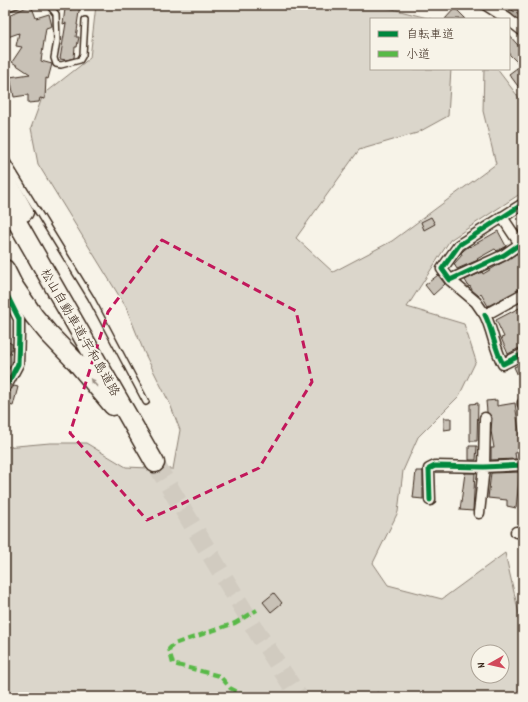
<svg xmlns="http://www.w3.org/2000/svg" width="528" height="702" font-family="Dekko,'Klee One',sans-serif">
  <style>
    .built { fill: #e9e4d9 }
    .green { fill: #dbd6cb; stroke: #8b8074; fill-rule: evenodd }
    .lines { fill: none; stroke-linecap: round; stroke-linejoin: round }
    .river { stroke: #b4aca0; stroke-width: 17 }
    .building { fill: #c8c1b6; stroke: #3b2a1e }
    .motorway-tunnel { stroke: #d1cbc0; stroke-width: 18; stroke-dasharray: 18 9; stroke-linecap: butt }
    .service-casing { stroke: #3b2a1e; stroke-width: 8 }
    .minor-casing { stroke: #3b2a1e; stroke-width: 13 }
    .motorway-casing { stroke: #3b2a1e; stroke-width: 21 }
    .service { stroke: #f7f3e8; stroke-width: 5 }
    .minor { stroke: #f7f3e8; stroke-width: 10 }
    .motorway { stroke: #f7f3e8; stroke-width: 18 }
    .quiet { stroke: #58b947; stroke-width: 4; stroke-dasharray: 8 4; stroke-linecap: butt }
    .cycleway-casing { stroke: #f7f3e8; stroke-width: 8 }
    .cycleway { stroke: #00873e; stroke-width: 5 }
    .oneway { fill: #998e83 }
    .marked { fill: none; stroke: #c2185b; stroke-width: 3; stroke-dasharray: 8 5; stroke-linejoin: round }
    .labels { text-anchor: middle; stroke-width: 4; stroke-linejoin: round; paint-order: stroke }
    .street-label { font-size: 13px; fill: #3b2a1e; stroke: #f7f3e8 }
  </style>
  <rect width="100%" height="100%" fill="#f7f3e8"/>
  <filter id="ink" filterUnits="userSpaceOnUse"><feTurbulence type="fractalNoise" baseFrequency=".025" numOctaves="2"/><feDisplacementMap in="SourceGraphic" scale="8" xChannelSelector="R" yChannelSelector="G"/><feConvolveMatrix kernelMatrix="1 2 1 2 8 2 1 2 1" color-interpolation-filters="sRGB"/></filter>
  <g filter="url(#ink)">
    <path class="built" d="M5 310 12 324 15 339 14 361 5 382Z"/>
    <path class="green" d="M96 5H368L381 6 431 19H371V69H451L448 116 417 133 359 150 296 238 333 272 392 241 496 164 483 111 484 69H497L523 103V192L450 240 407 307 464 324 476 361 459 396 418 437 403 471 398 512 373 563 388 585 442 599 505 553 519 614 523 615V697H387L377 692 372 697H5V447L50 443H86L126 467 173 469 180 430 170 404 144 352 126 307 38 164 31 128 43 95 90 58ZM478 652H502V676H478Z"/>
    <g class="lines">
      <path class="river" d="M500 5 522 22"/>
    </g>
    <path class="building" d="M31 5 36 18 49 14 52 26 46 28 41 61 52 64 48 79 46 78 45 99 40 98 39 102 28 103V95L14 97 10 77 30 74 12 62 22 47 16 46 19 33 5 38V17Z
      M72 5H80L77 25H78L76 37H79L77 47H75L74 58 66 60 60 59 66 23 63 24 65 9 71 10Z
      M505 5H523V10L519 15Z
      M455 8 466 19H445Z
      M509 35 523 51V57L517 62 509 54Z
      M517 68 523 77V93L509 74Z
      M431 217 435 224 424 230 421 222Z
      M498 231 506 246 497 251 495 249 477 259 478 260 457 269 454 264 462 255 461 253 464 250 469 246 470 247Z
      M523 250V288L488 306 481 294 479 296 472 290 470 286 469 287 465 280 482 272 483 274Z
      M438 275 445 284 433 295 425 285Z
      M523 306V343L519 344 521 347 508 354 501 338 504 337 496 320Z
      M5 340 12 344V348L5 363Z
      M523 363V386L514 367Z
      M14 386 18 387 13 406 5 404 8 393Z
      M497 400V406L515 403 522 452 515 453 516 459 491 460V448H494L491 431 492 418 490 415 487 412 486 401Z
      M478 403 477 441H470V404Z
      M444 418H451V429L444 430Z
      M469 446H477L476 460H469Z
      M416 471H423V499L413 498Z
      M520 472 516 508 507 506V500L488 498 491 473Z
      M465 473H475L473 511 460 510Z
      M274 593 282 603 271 612 263 602Z"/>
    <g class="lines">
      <path class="motorway-tunnel" d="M155 463 260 637 299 697"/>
      <defs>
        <path id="service" d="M49 5 56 14 57 41 54 58 56 64 61 65 80 60 83 55 85 20
          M5 9 17 5
          M5 158 91 298 146 402"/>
        <path id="minor" d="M486 5 508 19
          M509 20 523 31
          M502 217 520 244 523 242
          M520 244 504 255 450 280 442 269 459 245 523 204
          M450 280 476 302 485 315 523 294
          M5 291 19 319V334L18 364 9 381 5 387
          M485 315C493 331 494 348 503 364L523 354
          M523 403V404
          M430 500 429 469 435 466 484 467 523 465
          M479 513 484 467 485 418
          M516 532H523"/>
        <path id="motorway" d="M5 178 24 212
          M5 201 155 463
          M5 269 13 285 34 316 49 334 77 363 113 406"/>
      </defs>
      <use href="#service" class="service-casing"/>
      <use href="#minor" class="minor-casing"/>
      <use href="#motorway" class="motorway-casing"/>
      <use href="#service" class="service"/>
      <use href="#minor" class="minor"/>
      <use href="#motorway" class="motorway"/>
      <path class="quiet" d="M247 697 230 688 220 676 173 664 169 649 174 644 235 623 257 610"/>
      <defs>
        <path id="cycleway" d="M520 244 504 255 450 280 442 269 459 245 523 204
          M5 291 19 319V334L18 364 9 381 5 387
          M485 315C493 331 494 348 503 364L523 354
          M430 500 429 469 435 466 484 467 523 465"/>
      </defs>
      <use href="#cycleway" class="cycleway-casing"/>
      <use href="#cycleway" class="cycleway"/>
    </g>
    <defs><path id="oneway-solid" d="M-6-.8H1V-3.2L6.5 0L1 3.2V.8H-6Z"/></defs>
    <use class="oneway" href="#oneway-solid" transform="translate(94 383) rotate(-131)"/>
  </g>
  <path class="marked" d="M162 240 296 311 312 382 259 468 147 520 70 433 108 312Z"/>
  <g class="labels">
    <g class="street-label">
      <text transform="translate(81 332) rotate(60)" y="5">松山自動車道;宇和島道路</text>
    </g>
  </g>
  <rect width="528" height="702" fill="none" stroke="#f7f3e8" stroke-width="20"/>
  <rect x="10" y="10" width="508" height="682" fill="none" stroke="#3b2a1e" stroke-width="1.5" filter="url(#ink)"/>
  <rect x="370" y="18" width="140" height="52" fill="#f7f3e8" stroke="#aca397"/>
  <rect x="378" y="31" width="20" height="6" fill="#00873e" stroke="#aca397"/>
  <text x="406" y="38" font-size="12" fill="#3b2a1e">自転車道</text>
  <rect x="378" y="51" width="20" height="6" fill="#58b947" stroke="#aca397"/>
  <text x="406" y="58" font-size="12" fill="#3b2a1e">小道</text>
  <g transform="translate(490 664) rotate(262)"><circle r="19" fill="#f7f3e8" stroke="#aca397"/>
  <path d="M0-3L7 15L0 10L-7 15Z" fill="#d1495b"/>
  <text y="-6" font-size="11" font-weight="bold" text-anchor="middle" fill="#3b2a1e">N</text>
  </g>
</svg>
